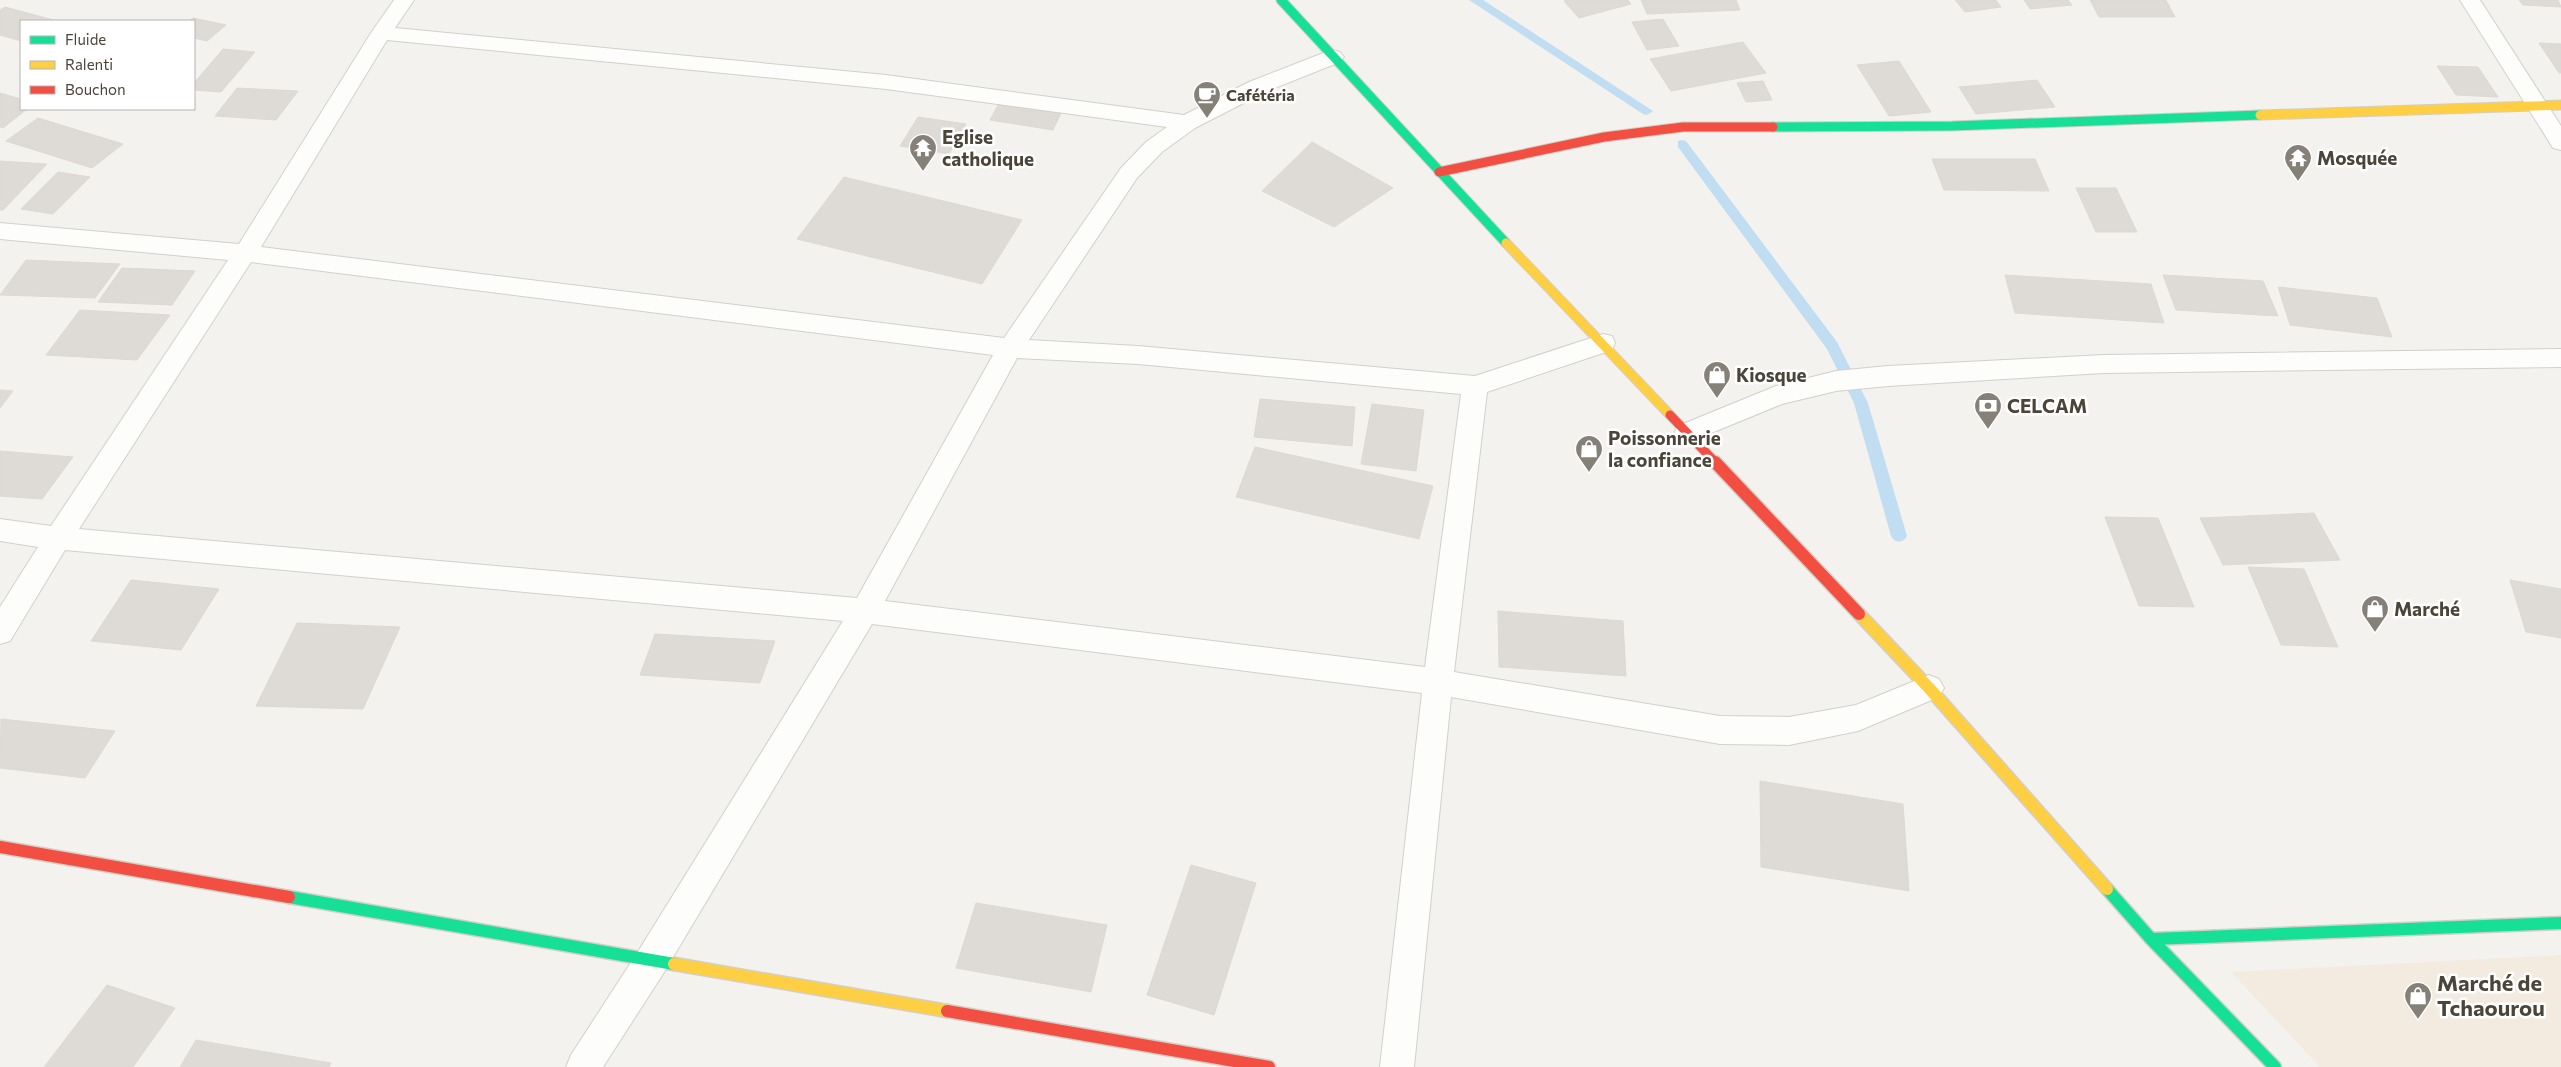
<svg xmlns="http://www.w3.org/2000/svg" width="2561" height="1067" font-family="Commissioner,sans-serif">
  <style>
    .commercial { fill: #f3ebdf }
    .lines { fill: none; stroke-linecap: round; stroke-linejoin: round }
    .stream { fill: #c0ddf1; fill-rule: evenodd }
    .building { fill: #dedbd6; stroke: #dcd9d4 }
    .street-casing { stroke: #d2d0cb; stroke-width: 2 }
    .fast-far1-casing { stroke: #d3cfc5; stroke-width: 11 }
    .fast-casing { stroke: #d3cfc5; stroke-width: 15 }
    .slow-far1-casing { stroke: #d3cfc5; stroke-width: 11 }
    .slow-casing { stroke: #d3cfc5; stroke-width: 15 }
    .jam-far1-casing { stroke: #d3cfc5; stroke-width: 11 }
    .jam-casing { stroke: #d3cfc5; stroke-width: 15 }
    .street { fill: #fdfdfc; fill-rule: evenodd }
    .fast-far1 { stroke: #16e098; stroke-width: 9 }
    .fast { stroke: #16e098; stroke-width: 12 }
    .slow-far1 { stroke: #ffcf43; stroke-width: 9 }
    .slow { stroke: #ffcf43; stroke-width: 12 }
    .jam-far1 { stroke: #f24e42; stroke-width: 9 }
    .jam { stroke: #f24e42; stroke-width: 12 }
    .labels { text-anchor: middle; stroke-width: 5; stroke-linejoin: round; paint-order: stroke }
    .far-poi-label { font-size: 16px; font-weight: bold; fill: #4b4439; stroke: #fff; text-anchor: start }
    .poi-label { font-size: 19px; font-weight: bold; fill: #4b4439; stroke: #fff; text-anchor: start }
    .near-poi-label { font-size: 22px; font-weight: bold; fill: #4b4439; stroke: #fff; text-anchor: start }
  </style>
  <rect width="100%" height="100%" fill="#f4f2ee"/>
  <path class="commercial" d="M2561 955V1067H2320L2231 972Z"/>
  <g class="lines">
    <path class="stream" d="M1469 0H1483L1653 111 1647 115 1643 114Z
      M1682 140 1686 141 1837 342 1868 403 1907 536 1904 540 1899 542 1894 540 1891 536 1854 403 1827 349 1678 147V141Z"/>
  </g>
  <path class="building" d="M1569 0H1628L1631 4 1579 18 1564 1Z
    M1641 0H1736L1740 10 1647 14Z
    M1955 0H1996L2001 7 1965 12Z
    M2024 0H2068L2072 5 2030 9Z
    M2090 0H2166L2175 17H2099Z
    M2519 0H2558L2561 7 2523 5Z
    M5 7 57 21H21V41L0 35V10Z
    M193 18 226 25 207 41 194 38V21H189Z
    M1663 19 1679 46 1647 50 1632 22Z
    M1743 42 1766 73 1671 91 1650 59Z
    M2539 43 2561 44V73H2559Z
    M223 49 255 52 221 92 194 90V83Z
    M1899 61 1931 112 1889 116 1857 65Z
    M2437 66 2478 67 2498 97 2456 95Z
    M2037 80 2055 107 1976 114 1959 87Z
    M1763 81 1772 100 1746 102 1737 83Z
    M237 88 298 91 276 120 215 116Z
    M0 93 21 99V109H27L3 128 0 127Z
    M999 103 1061 113 1053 130 990 120Z
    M918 117 966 124 949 154 900 146Z
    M38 118 123 144 92 168 6 141Z
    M1312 142 1393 188 1334 227 1262 191Z
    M1932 159H2035L2049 191 1944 190Z
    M0 161 47 164 3 210H0Z
    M58 172 90 177 53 214 21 209Z
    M844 177 1022 220 982 284 797 239Z
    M2076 188H2116L2137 232H2096Z
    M26 260 120 264 95 298 0 295Z
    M122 268 195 271 172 305 98 302Z
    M2005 275 2151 284 2164 323 2015 313Z
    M2163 275 2263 281 2278 316 2176 310Z
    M2278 287 2377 298 2392 337 2290 325Z
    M80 310 170 315 137 360 46 355Z
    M0 390 13 391 0 408Z
    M1260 399 1355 407 1352 446 1254 437Z
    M1372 404 1424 410 1416 471 1361 464Z
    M1255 447 1433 486 1419 539 1236 497Z
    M0 451 73 457 42 499 0 496Z
    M2314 513 2340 560 2223 565 2200 518Z
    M2105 517 2158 518 2194 607 2139 606Z
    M2248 567 2304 569 2338 647 2281 645Z
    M131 580 219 589 181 650 91 641Z
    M2510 580 2561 589V638L2526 632Z
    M1498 611 1623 621 1626 676 1499 667Z
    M297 623 400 627 363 709 256 706Z
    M655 634 775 641 760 683 640 675Z
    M1 719 115 731 85 778 0 768Z
    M1760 781 1903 804 1909 891 1761 867Z
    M1191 865 1256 883 1214 1015 1147 995Z
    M976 903 1107 925 1091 992 956 968Z
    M107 985 175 1008 133 1067H44Z
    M196 1040 331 1063 329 1067H180Z"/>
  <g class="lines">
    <defs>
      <path id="street" d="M394 0H414L395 28 886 75 1184 115 1249 82 1326 52 1333 50 1340 52 1344 57 1340 62 1265 92 1195 128 1162 152 1137 178 1029 340 1138 346 1475 376 1603 334 1612 336 1615 343 1612 350 1487 392 1454 672 1720 716 1789 717 1856 705 1929 675 1939 679 1944 688 1939 697 1858 731 1789 745 1720 744 1451 697 1414 1067H1380L1422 693 872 624 663 974 603 1067H566L571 1055 639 950 843 621 65 550 10 641 0 644V607L38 547 0 541V519L51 526 228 260 0 239V223L239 244 371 33ZM387 40 886 89 1167 127 1146 142 1121 168 1004 338 261 247ZM251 262 993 355 857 598 79 529ZM1017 358 1138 364 1461 394 1425 667 885 601Z
        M2460 0H2480L2561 126V150L2553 148Z
        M2561 349V367L2104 373 1888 386 1836 391 1782 404 1687 443 1678 440 1674 433 1678 426 1776 386 1836 371 1888 366 2104 355Z"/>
      <path id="fast-far1" d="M1281 0 1506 243
        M1773 127 1952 126 2260 115"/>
      <path id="fast" d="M2107 889 2151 939 2275 1067
        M289 897 674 964
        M2151 939 2561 923"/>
      <path id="slow-far1" d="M2260 115 2561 105
        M1506 243 1670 415"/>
      <path id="slow" d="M1859 614 1929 688 2107 889
        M674 964 947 1011"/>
      <path id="jam-far1" d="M1439 172 1604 137 1683 127H1773
        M1670 415 1716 463"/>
      <path id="jam" d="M1715 462 1859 614
        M0 847 289 897
        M947 1011 1269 1067"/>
    </defs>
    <use href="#street" class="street-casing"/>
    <use href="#fast-far1" class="fast-far1-casing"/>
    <use href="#fast" class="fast-casing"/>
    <use href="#slow-far1" class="slow-far1-casing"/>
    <use href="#slow" class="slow-casing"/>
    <use href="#jam-far1" class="jam-far1-casing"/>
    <use href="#jam" class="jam-casing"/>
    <use href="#street" class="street"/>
    <use href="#fast-far1" class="fast-far1"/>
    <use href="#fast" class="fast"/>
    <use href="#slow-far1" class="slow-far1"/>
    <use href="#slow" class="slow"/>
    <use href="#jam-far1" class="jam-far1"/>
    <use href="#jam" class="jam"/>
  </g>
  <defs>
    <symbol id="cafe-pin" viewBox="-11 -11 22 30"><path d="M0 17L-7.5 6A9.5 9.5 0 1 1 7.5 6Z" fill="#868178" stroke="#fff"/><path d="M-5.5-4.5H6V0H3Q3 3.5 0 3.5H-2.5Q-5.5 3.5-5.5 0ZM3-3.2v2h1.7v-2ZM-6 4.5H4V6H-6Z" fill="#fff"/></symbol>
    <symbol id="temple-pin" viewBox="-11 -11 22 30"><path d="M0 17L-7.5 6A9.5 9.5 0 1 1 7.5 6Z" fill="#868178" stroke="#fff"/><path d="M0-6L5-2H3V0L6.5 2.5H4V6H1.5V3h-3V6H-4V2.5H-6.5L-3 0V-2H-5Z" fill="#fff"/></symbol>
    <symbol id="shop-pin" viewBox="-11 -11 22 30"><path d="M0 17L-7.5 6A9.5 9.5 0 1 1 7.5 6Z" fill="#868178" stroke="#fff"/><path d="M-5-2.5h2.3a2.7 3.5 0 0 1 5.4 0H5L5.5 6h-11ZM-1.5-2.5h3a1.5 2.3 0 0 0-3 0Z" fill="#fff"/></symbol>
    <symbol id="bank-pin" viewBox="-11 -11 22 30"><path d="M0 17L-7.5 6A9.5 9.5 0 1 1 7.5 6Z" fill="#868178" stroke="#fff"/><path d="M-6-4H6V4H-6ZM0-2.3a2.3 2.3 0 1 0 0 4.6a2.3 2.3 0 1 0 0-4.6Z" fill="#fff"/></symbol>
  </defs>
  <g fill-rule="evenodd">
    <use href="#cafe-pin" x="1191" y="79" width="32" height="43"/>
    <use href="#temple-pin" x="907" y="132" width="32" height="43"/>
    <use href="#temple-pin" x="2282" y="142" width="32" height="43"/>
    <use href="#shop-pin" x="1701" y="359" width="32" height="43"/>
    <use href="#bank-pin" x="1972" y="390" width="32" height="43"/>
    <use href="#shop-pin" x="1573" y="433" width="32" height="43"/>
    <use href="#shop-pin" x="2359" y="593" width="32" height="43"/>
    <use href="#shop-pin" x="2402" y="980" width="32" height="43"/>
  </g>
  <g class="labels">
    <g class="far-poi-label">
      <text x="1226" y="101">Cafétéria</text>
    </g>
    <g class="poi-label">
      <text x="942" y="144">Eglise<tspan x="942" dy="22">catholique</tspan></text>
      <text x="2317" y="165">Mosquée</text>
      <text x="1736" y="382">Kiosque</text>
      <text x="2007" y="413">CELCAM</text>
      <text x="1608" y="445">Poissonnerie<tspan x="1608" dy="22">la confiance</tspan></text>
      <text x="2394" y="616">Marché</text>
    </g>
    <g class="near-poi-label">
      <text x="2437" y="991">Marché de<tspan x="2437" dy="25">Tchaourou</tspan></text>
    </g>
  </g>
  <rect x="20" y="20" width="175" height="90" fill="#ffffff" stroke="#b7b4b0"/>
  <rect x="30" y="36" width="25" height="8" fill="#16e098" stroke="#b7b4b0"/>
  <text x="65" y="45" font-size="15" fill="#4b4439">Fluide</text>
  <rect x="30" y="61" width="25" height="8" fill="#ffcf43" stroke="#b7b4b0"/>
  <text x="65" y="70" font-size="15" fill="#4b4439">Ralenti</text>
  <rect x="30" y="86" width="25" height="8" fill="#f24e42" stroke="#b7b4b0"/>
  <text x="65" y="95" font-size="15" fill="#4b4439">Bouchon</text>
</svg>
